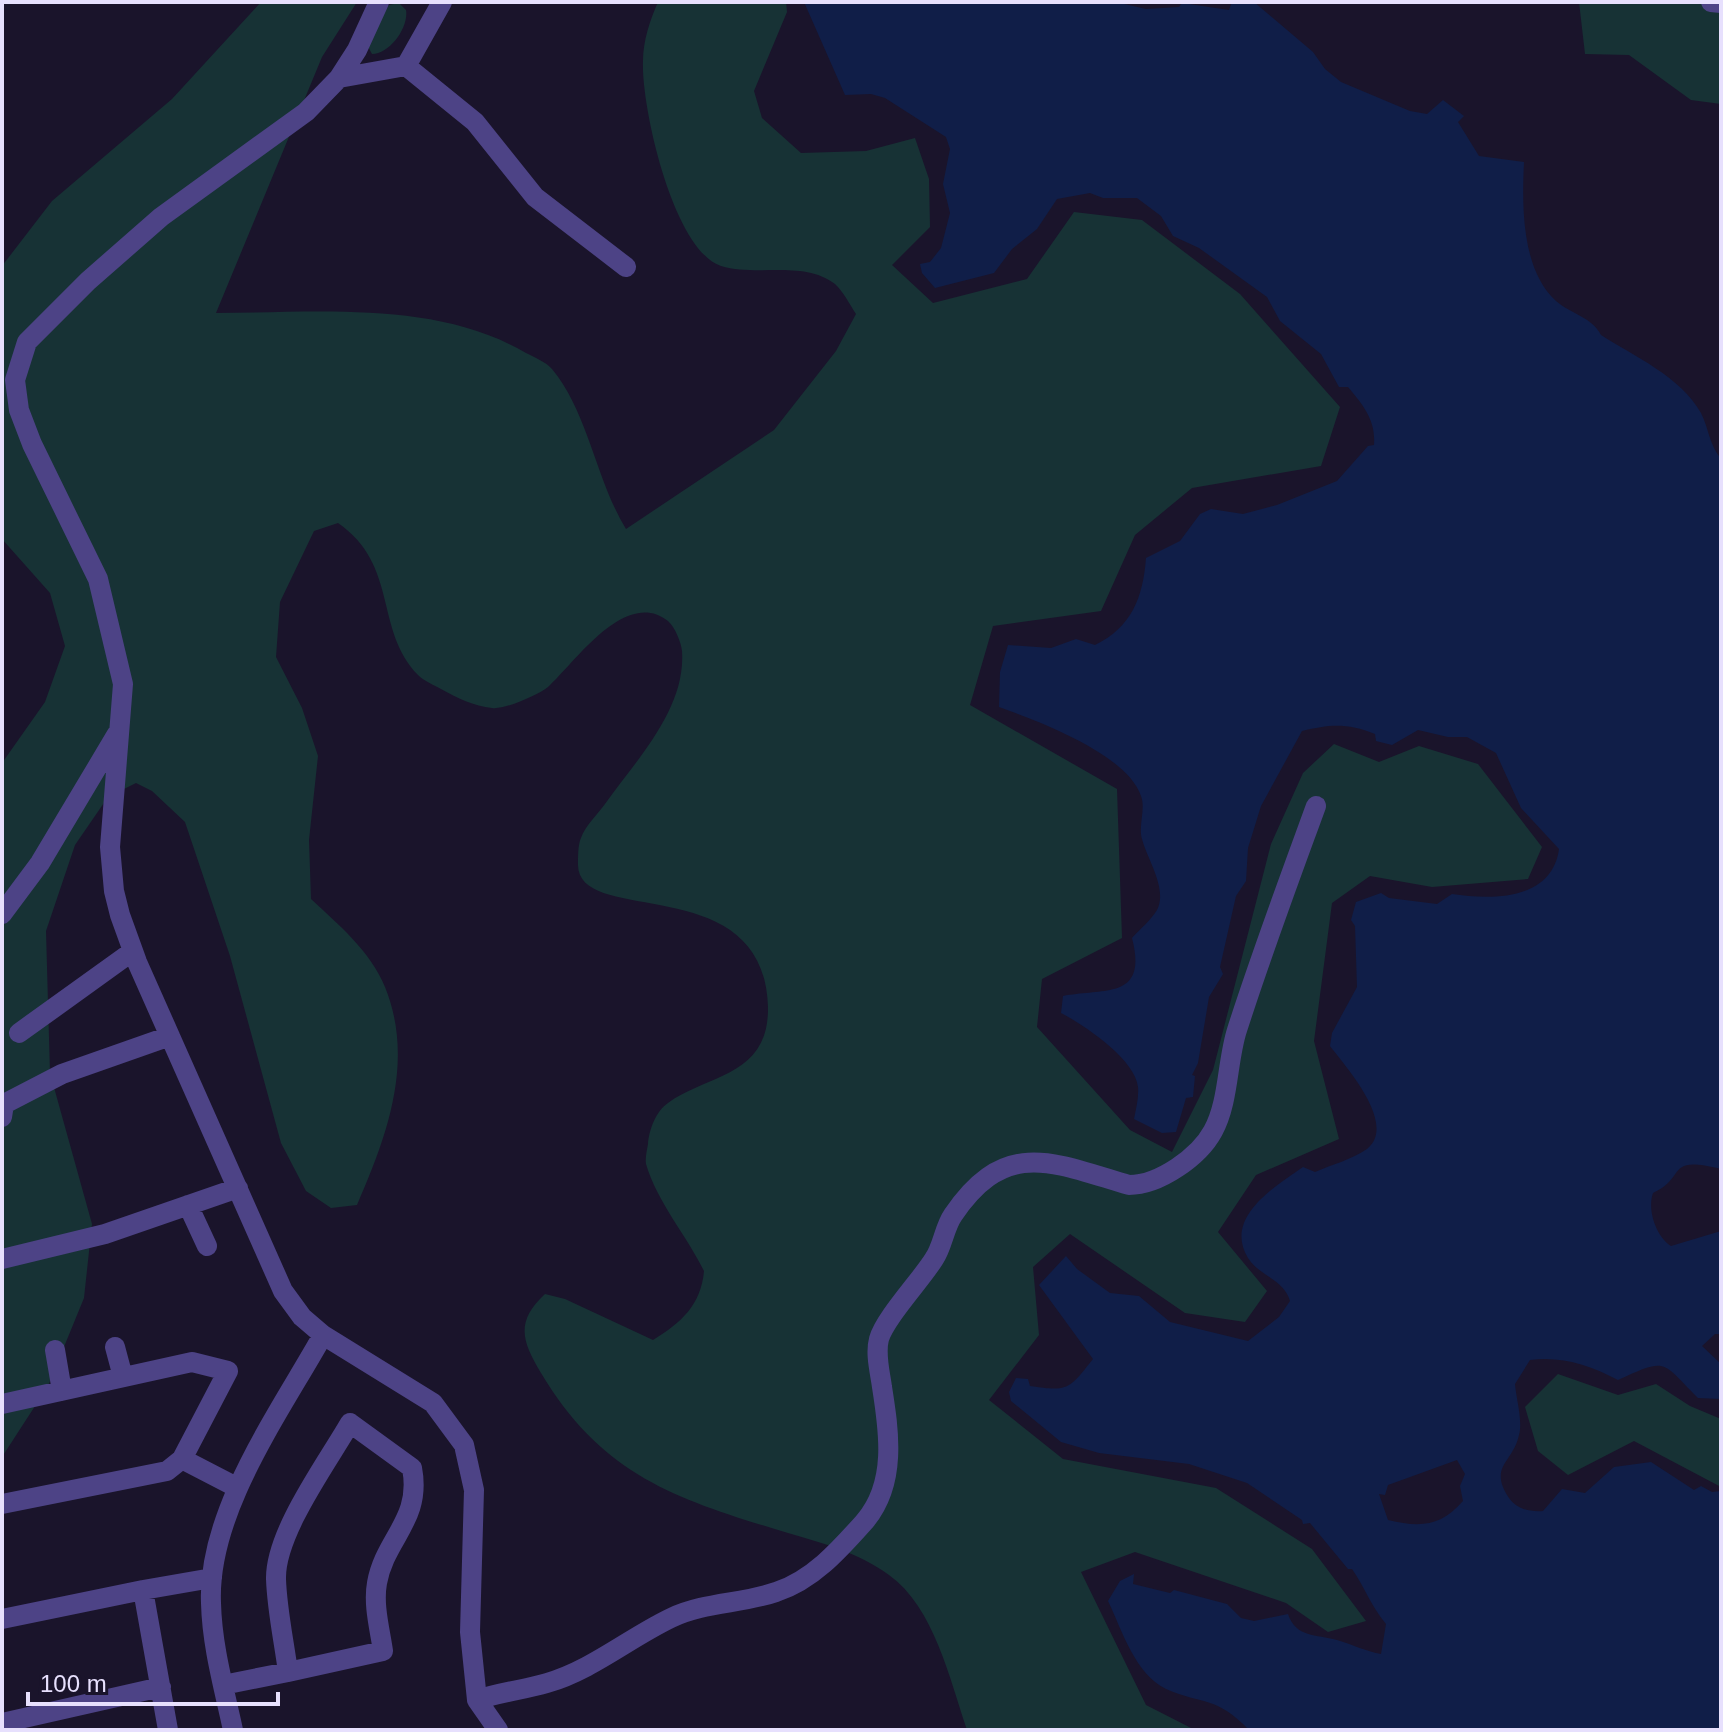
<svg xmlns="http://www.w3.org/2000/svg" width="1723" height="1732" font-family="Arial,sans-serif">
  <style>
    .green { fill: #173235 }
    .water { fill: #101e48; fill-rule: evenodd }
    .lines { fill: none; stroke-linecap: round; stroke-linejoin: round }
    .minor { stroke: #4d4386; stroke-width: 20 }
  </style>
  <rect width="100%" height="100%" fill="#1a142b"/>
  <path class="green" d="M261 2H357L322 57 216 313C317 313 436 300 526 353 534 357 546 362 552 369 588 412 596 480 626 529L774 430 836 351 856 314C850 305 843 291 835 284 803 260 757 277 721 266 673 250 641 106 643 61 643 41 650 20 658 2H786L787 12 754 91 762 118 801 153 866 151 915 138 929 179 930 227 892 265 933 303 1027 279 1074 212 1142 220 1240 294 1340 407 1321 466 1192 488 1135 535 1101 611 993 626 970 705 1117 789 1122 938 1042 979 1037 1027 1130 1130 1172 1152 1213 1070 1271 844 1303 773 1334 744 1379 762 1419 746 1478 764 1542 847 1528 879 1432 887 1370 876 1332 903 1314 1041 1339 1139 1256 1175 1218 1232 1267 1291 1245 1322 1185 1313 1070 1234 1033 1267 1039 1335 989 1400 1063 1459 1216 1488 1312 1549 1366 1621 1328 1632 1286 1603 1135 1552 1081 1572 1146 1705 1195 1730H967C950 1680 934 1607 889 1575 857 1552 825 1544 788 1533 679 1500 603 1477 541 1373 522 1341 515 1322 545 1294L565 1299 653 1340C681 1323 701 1305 704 1271 687 1236 657 1202 646 1164 645 1158 647 1150 648 1144 649 1130 656 1111 668 1103 708 1074 769 1077 768 1007 764 868 579 928 578 865 578 857 578 844 581 838 585 826 598 814 605 804 637 759 686 709 682 651 681 642 675 627 668 621 625 587 574 664 548 687 538 695 504 710 492 708 474 706 457 698 441 689 434 685 424 681 418 675 374 630 399 565 338 523L314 531 280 602 276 657 302 708 318 756 309 840 311 899C338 924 371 952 385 987 415 1061 387 1136 357 1205L331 1208 306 1191 281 1143 230 956 185 822 152 791 136 783 108 797 75 845 46 931 50 1073 92 1224 84 1298 48 1386 2 1457V763L45 702 65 646 50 593 2 539V266L52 201 172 99Z
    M1579 2H1721V104L1691 100 1629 55 1585 54Z
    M399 3 406 10C409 27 390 54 372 54L366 43 389 5Z
    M1558 1374 1618 1395 1656 1384 1690 1406 1721 1419V1487L1634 1441 1568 1475 1538 1451 1525 1407Z"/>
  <path class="water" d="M804 2 1120 3 1146 9 1179 7 1182 3 1229 10 1232 2H1254L1313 52 1325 69 1341 82 1410 111 1427 114 1443 100 1464 116 1458 122 1479 156 1524 162C1522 205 1521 269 1556 301 1571 314 1592 317 1601 335 1634 356 1681 377 1701 413 1709 429 1709 444 1721 459V1169C1664 1155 1688 1177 1653 1193 1647 1210 1656 1236 1671 1246L1721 1231V1334H1715L1702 1346 1721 1364V1399L1698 1398C1661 1361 1668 1357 1618 1380 1589 1365 1562 1356 1530 1360L1515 1384C1516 1398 1523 1421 1519 1435 1513 1463 1488 1466 1509 1498 1517 1509 1529 1512 1543 1511L1562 1489 1585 1493 1614 1467 1651 1462 1694 1490 1701 1486 1712 1492 1721 1491V1730H1249C1217 1696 1203 1705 1166 1689 1135 1674 1122 1630 1108 1601L1120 1581 1134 1574 1133 1584 1170 1593 1174 1590 1227 1604 1241 1618 1254 1621 1288 1614C1296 1638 1316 1634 1337 1640 1352 1644 1364 1651 1381 1654L1386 1624C1371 1606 1365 1588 1352 1569H1348L1310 1523 1303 1524 1302 1520 1247 1483 1189 1464 1099 1453 1061 1442 1011 1401 1009 1392 1016 1378 1028 1379 1030 1386C1069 1392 1069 1389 1093 1359L1039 1285 1066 1256 1077 1269 1110 1293 1139 1296 1170 1322 1248 1341 1279 1317 1290 1301C1284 1279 1259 1276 1248 1258 1223 1217 1276 1186 1303 1167L1315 1172C1331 1165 1353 1159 1367 1149 1398 1124 1345 1066 1330 1046L1332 1033 1357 987 1355 926 1351 920 1356 902 1381 893 1389 898 1437 904 1452 894C1491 900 1552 901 1559 849L1521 808 1496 753 1467 737H1448L1418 730 1392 745 1376 741 1375 734C1348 723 1330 724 1302 731L1261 806 1248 848 1246 881 1236 896 1220 967 1223 974 1209 997 1198 1063 1192 1075 1195 1076 1193 1097 1186 1098 1176 1132 1162 1133 1134 1119C1136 1109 1139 1097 1138 1087 1135 1059 1084 1025 1061 1013L1063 996C1105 988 1148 1000 1132 938 1140 929 1151 920 1157 910 1168 889 1147 859 1142 839 1138 826 1146 809 1141 796 1127 754 1038 721 999 707L1000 672 1008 645 1051 648 1076 639 1095 645C1132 627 1143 597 1146 558L1180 541 1200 514 1211 509 1243 514 1277 505 1337 481 1368 446 1374 445C1376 420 1363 405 1348 387H1339L1321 354 1280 321 1267 297 1199 248 1173 236 1161 216 1137 198H1103L1090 193 1057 199 1037 229 1012 249 994 273 935 288 922 273 920 264 930 262 941 248 950 213 943 184 950 149 946 137 885 98 871 94 845 95ZM1457 1460 1465 1474 1460 1486 1463 1501C1441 1526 1421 1528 1388 1520L1379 1494 1385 1495 1388 1485Z"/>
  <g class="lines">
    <path class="minor" d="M379 2 357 50 339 78 306 112 161 217 88 281 27 342 15 380 19 410 32 444 98 579 123 684 110 847 114 891 120 915 137 962 283 1291 302 1317 323 1335 433 1403 464 1445 474 1490 470 1632 477 1700 498 1730
      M1711 2 1721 3
      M406 66 475 122 535 197 626 267
      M339 78 406 66 442 2
      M2 914 40 863 117 734
      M19 1033 133 951
      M2 1117 4 1104 62 1074 170 1036
      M188 1205 207 1246
      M2 1259 105 1234 238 1188
      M115 1347 123 1377
      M55 1350 62 1391
      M2 1404 192 1362 228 1371 182 1459 167 1471 2 1504
      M350 1423 412 1468C422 1520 385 1538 377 1583 373 1605 380 1630 383 1651L288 1672C284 1641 277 1610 276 1579 275 1533 327 1463 350 1423Z
      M182 1459 238 1488
      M2 1619 143 1590
      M223 1685 288 1672
      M477 1700C500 1692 524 1690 547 1683 592 1670 629 1638 671 1618 704 1602 742 1604 776 1592 813 1580 840 1549 865 1521 897 1483 889 1431 882 1387 880 1372 875 1354 879 1339 885 1318 921 1280 934 1259 943 1246 944 1228 953 1215 1006 1137 1053 1163 1129 1185 1159 1185 1199 1157 1213 1131 1229 1102 1227 1061 1237 1030 1261 955 1289 880 1316 806
      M2 1723 161 1687
      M168 1730 143 1590 212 1578
      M233 1730C224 1688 212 1646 211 1603 207 1512 280 1412 323 1335"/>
  </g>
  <rect width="1723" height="1732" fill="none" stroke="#e7e0fd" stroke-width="8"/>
  <path d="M28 1692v12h250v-12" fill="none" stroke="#e7e0fd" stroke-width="4"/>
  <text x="40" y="1692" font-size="24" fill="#e7e0fd" stroke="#1a142b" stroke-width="6" paint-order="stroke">100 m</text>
</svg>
